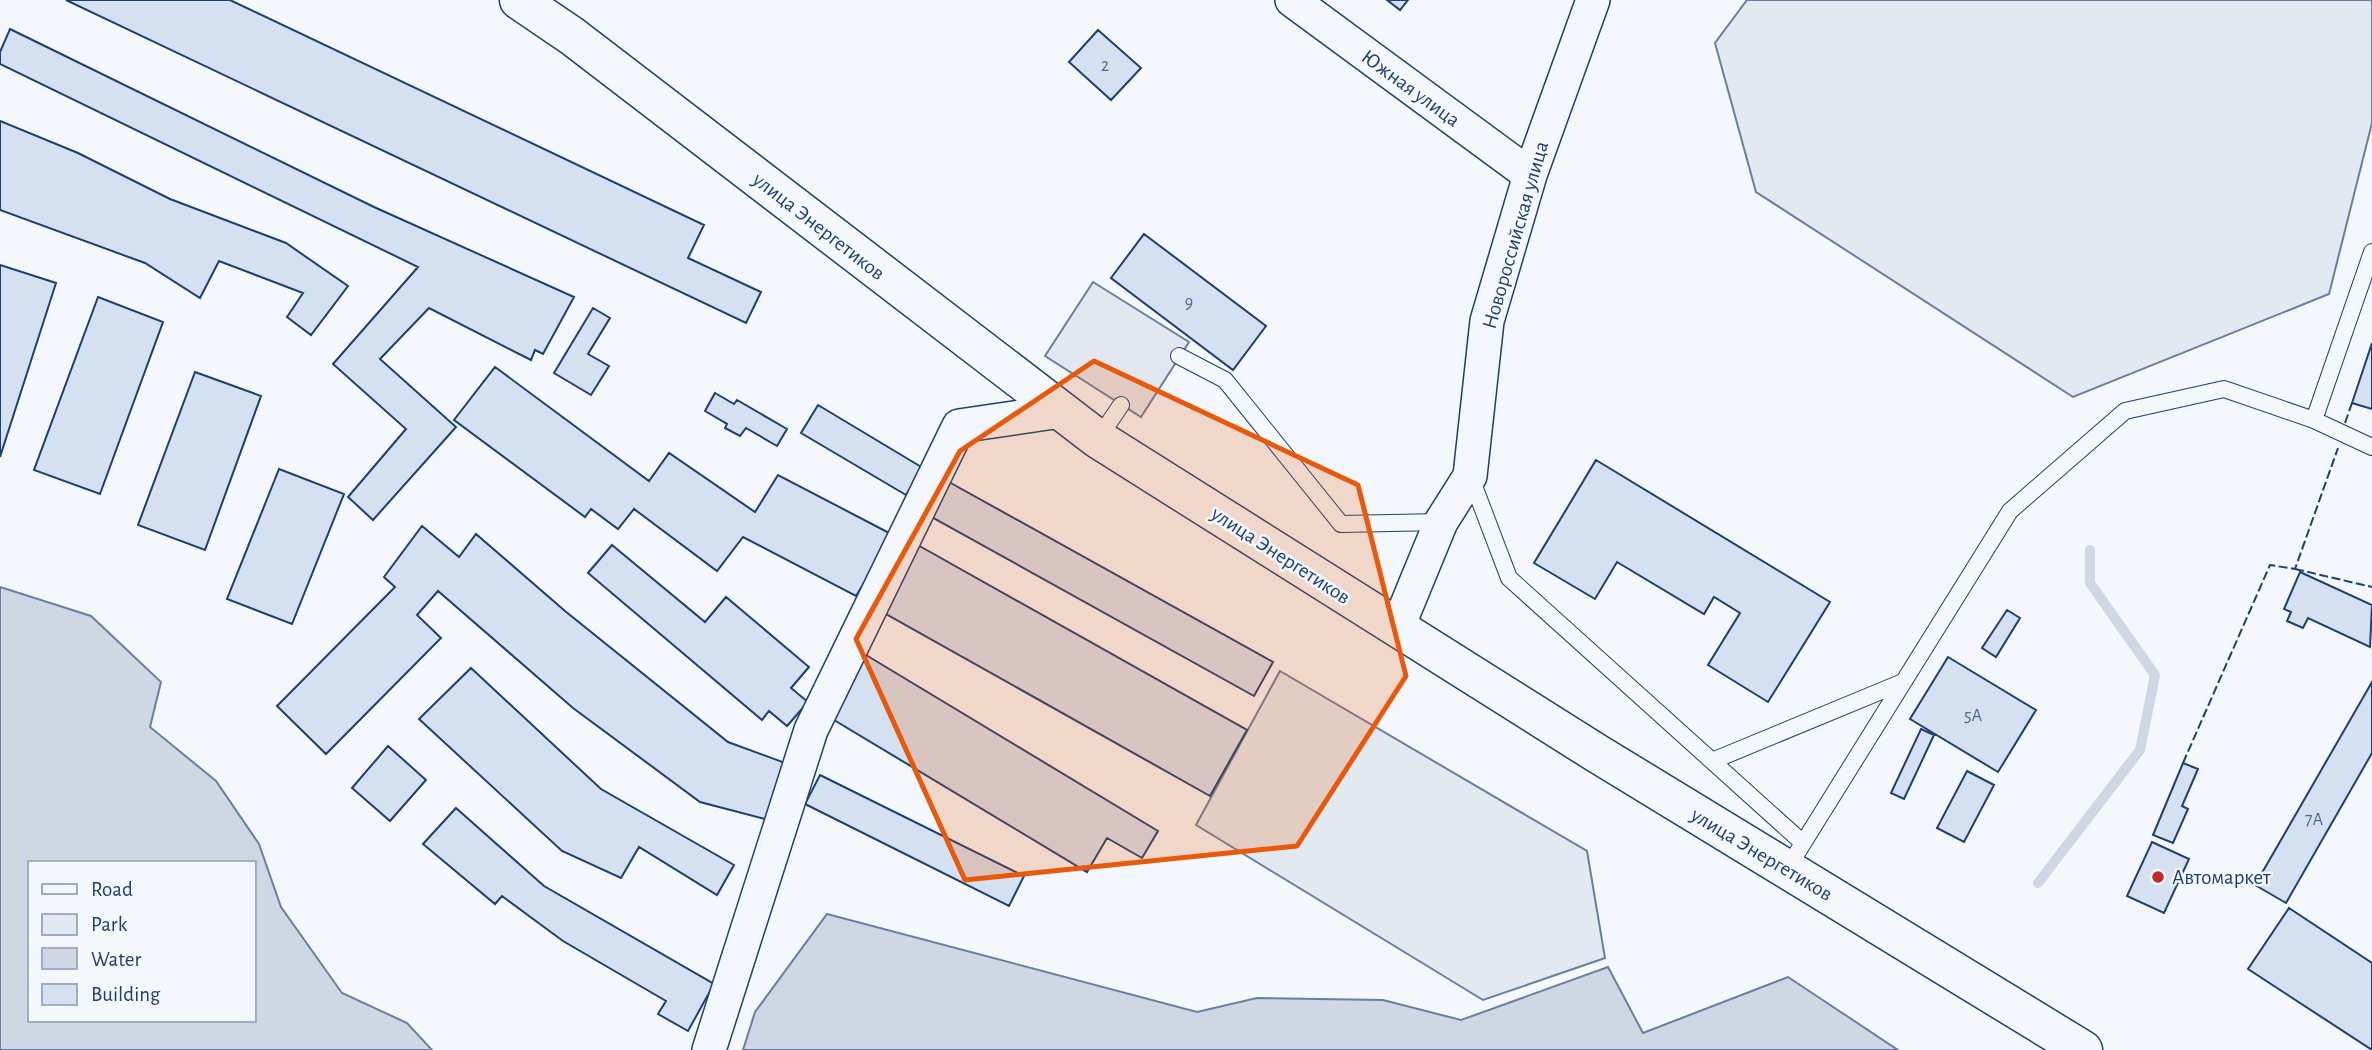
<svg xmlns="http://www.w3.org/2000/svg" width="2372" height="1050" font-family="'Alegreya Sans',sans-serif">
  <style>
    .green { fill: #e3e9f0; stroke: #687fa3; stroke-width: 2 }
    .parking { fill: #e3e8f0; stroke: #687fa3; stroke-width: 2 }
    .water { fill: #cfd7e4; stroke: #687fa3; stroke-width: 2; fill-rule: evenodd }
    .lines { fill: none; stroke-linecap: round; stroke-linejoin: round }
    .stream { stroke: #cfd7e4; stroke-width: 10 }
    .building { fill: #d5e0f0; stroke: #1d3f73; stroke-width: 2 }
    .lane-casing { stroke: #1d3f73; stroke-width: 18 }
    .street-casing { stroke: #1d3f73; stroke-width: 36 }
    .secondary-casing { stroke: #1d3f73; stroke-width: 41 }
    .lane { stroke: #f4f7fb; stroke-width: 16 }
    .street { stroke: #f4f7fb; stroke-width: 33 }
    .secondary { stroke: #f4f7fb; stroke-width: 38 }
    .fence { stroke: #1d3f73; stroke-width: 2; stroke-dasharray: 9 3.5; stroke-linecap: butt }
    .marked { fill: #e8590c; fill-opacity: 0.2; stroke: #e8590c; stroke-width: 5; stroke-linejoin: round }
    .poi-dot { fill: #c62828; stroke: #f4f7fb; stroke-width: 2.5 }
    .labels { text-anchor: middle; stroke-width: 5; stroke-linejoin: round; paint-order: stroke }
    .number-label { font-size: 18px; fill: #4b6792 }
    .street-label { font-size: 21px; fill: #1d3f73; stroke: #f4f7fb }
    .poi-label { font-size: 21px; fill: #1d3f73; stroke: #f4f7fb; text-anchor: start }
  </style>
  <rect width="100%" height="100%" fill="#f4f7fb"/>
  <path class="green" d="M1747 0H2372V123L2329 294 2073 397 1756 192 1715 43Z
    M1280 671 1587 851 1605 958 1483 1000 1196 825Z"/>
  <path class="parking" d="M1093 282 1189 342 1141 417 1045 356Z"/>
  <path class="water" d="M0 587 91 616 161 682 150 727 216 781 259 844 281 907 342 993 407 1023 432 1050H0ZM30 863H254V1020H30Z
    M827 914 1197 1012 1257 998 1383 1000 1461 1020 1608 967 1643 1033 1788 977 1898 1050H743L755 1012Z"/>
  <g class="lines">
    <path class="stream" d="M2038 883 2140 750 2155 675 2090 583V550"/>
  </g>
  <path class="building" d="M66 0H230L704 225 688 258 761 292 746 323Z
    M1387 0H1408L1400 10Z
    M10 29 374 207 574 297 543 354 535 350 531 360 429 308 380 359 456 427 373 520 348 497 406 429 333 364 418 267 0 64V52Z
    M1098 30 1141 68 1111 100 1069 62Z
    M0 121 78 153 170 199 286 243 348 286 311 335 287 317 303 293 219 261 200 298 145 263 0 210Z
    M1144 234 1266 326 1233 370 1111 278Z
    M0 265 56 283 0 457Z
    M98 297 163 322 100 494 34 470Z
    M593 308 610 318 588 354 609 366 591 395 554 373Z
    M2372 343V409L2352 403Z
    M495 367 649 481 669 453 755 512 778 475 893 535 856 596 743 537 717 571 634 509 618 529 591 509 585 517 454 420Z
    M195 372 261 396 205 550 138 525Z
    M715 393 734 404 737 400 787 429 777 446 746 428 740 436 725 428 727 424 705 411Z
    M818 405 923 468 906 495 801 433Z
    M1596 460 1830 602 1768 702 1708 665 1740 613 1714 597 1704 614 1617 562 1595 599 1534 563Z
    M279 469 344 494 292 624 227 599Z
    M949 482 1273 662 1254 696 930 516Z
    M422 526 459 557 476 534 565 611 728 742 788 764 769 820 700 802 573 708 438 591 417 615 441 638 326 754 277 706 395 587 384 577Z
    M916 544 1247 730 1210 796 879 610Z
    M612 545 705 622 726 597 809 667 791 688 808 702 787 726 769 711 762 720 588 573Z
    M2300 572 2372 605 2370 647 2308 618 2303 628 2287 621 2291 612 2284 609Z
    M2007 610 2020 618 1996 657 1982 648Z
    M866 655 1158 831 1142 858 1107 838 1087 872 829 717Z
    M1948 657 2036 710 1998 772 1910 719Z
    M471 668 601 789 734 865 717 895 639 847 621 878 562 851 419 719Z
    M2372 682V753L2286 903 2255 885Z
    M1921 729 1934 735 1904 799 1891 793Z
    M388 746 426 780 390 821 352 788Z
    M2183 763 2198 769 2182 806 2188 809 2173 843 2153 835Z
    M1967 771 1994 785 1964 842 1937 828Z
    M820 775 1024 876 1009 906 805 804Z
    M456 808 544 886 714 984 688 1031 658 1014 666 1001 563 941 502 896 495 904 423 844Z
    M2152 842 2189 859 2164 913 2127 896Z
    M2289 908 2372 963V1050L2248 969Z"/>
  <g class="lines">
    <defs>
      <path id="lane" d="M1179 356 1225 380 1341 524 1441 522
        M2314 420 2372 252
        M1098 439 1121 405
        M1471 478 1509 578 1803 843
        M1712 761 1903 682
        M1787 869 2010 511 2125 411 2224 389 2314 420 2372 447"/>
      <path id="street" d="M1292 0 1530 175
        M1397 629 1441 522 1470 476 1487 321 1530 175 1593 0
        M709 1050 811 730 959 426 1061 411"/>
      <path id="secondary" d="M519 0 572 36 1098 439 1598 754 2083 1050"/>
    </defs>
    <use href="#lane" class="lane-casing"/>
    <use href="#street" class="street-casing"/>
    <use href="#secondary" class="secondary-casing"/>
    <use href="#lane" class="lane"/>
    <use href="#street" class="street"/>
    <use href="#secondary" class="secondary"/>
    <path class="fence" d="M2345 423 2352 403
      M2295 569 2372 587
      M2183 763 2270 565 2295 569 2338 448"/>
  </g>
  <path class="marked" d="M1094 361 1358 485 1406 676 1297 846 965 880 856 639 960 451Z"/>
  <circle class="poi-dot" cx="2158" cy="877" r="7"/>
  <g class="labels">
    <g class="number-label">
      <text x="1105" y="71">2</text>
      <text x="1189" y="308">9</text>
      <text x="1973" y="721">5А</text>
      <text x="2314" y="825">7А</text>
    </g>
    <g class="street-label">
      <text transform="translate(1411 88) rotate(36)" y="7">Южная улица</text>
      <text transform="translate(819 226) rotate(38)" y="7">улица Энергетиков</text>
      <text transform="translate(1515 235) rotate(-74)" y="7">Новороссийская улица</text>
      <text transform="translate(1281 555) rotate(33)" y="7">улица Энергетиков</text>
      <text transform="translate(1762 854) rotate(31)" y="7">улица Энергетиков</text>
    </g>
    <g class="poi-label">
      <text x="2172" y="884">Автомаркет</text>
    </g>
  </g>
  <rect x="28" y="861" width="228" height="161" fill="#f4f7fb" stroke="#9eadc5" stroke-width="2"/>
  <rect x="42" y="884" width="35" height="10" fill="#f4f7fb" stroke="#9eadc5" stroke-width="2"/>
  <text x="91" y="896" font-size="21" fill="#1d3f73">Road</text>
  <rect x="42" y="914" width="35" height="21" fill="#e3e9f0" stroke="#9eadc5" stroke-width="2"/>
  <text x="91" y="931" font-size="21" fill="#1d3f73">Park</text>
  <rect x="42" y="948" width="35" height="21" fill="#cfd7e4" stroke="#9eadc5" stroke-width="2"/>
  <text x="91" y="966" font-size="21" fill="#1d3f73">Water</text>
  <rect x="42" y="984" width="35" height="21" fill="#d5e0f0" stroke="#9eadc5" stroke-width="2"/>
  <text x="91" y="1001" font-size="21" fill="#1d3f73">Building</text>
</svg>
